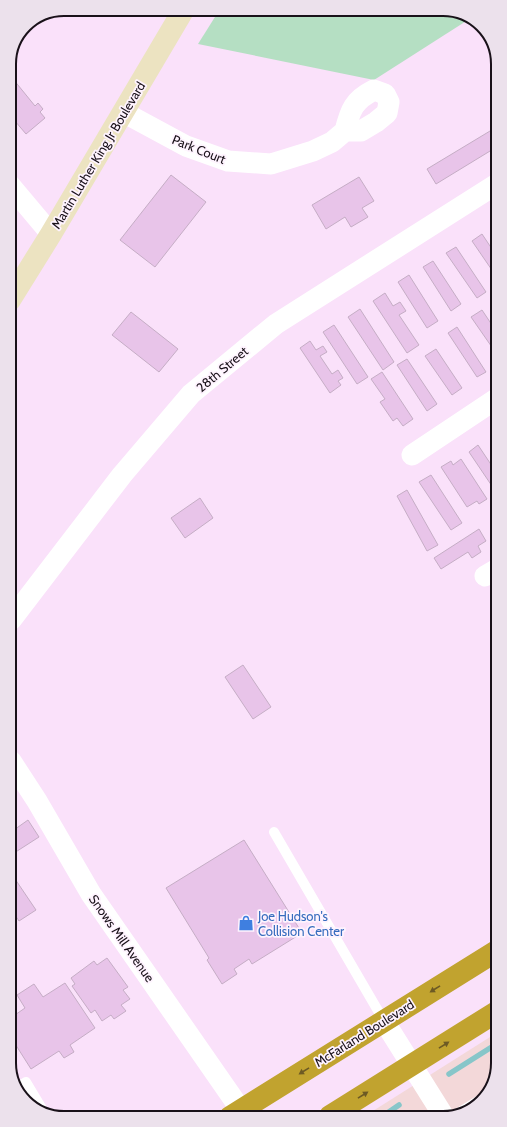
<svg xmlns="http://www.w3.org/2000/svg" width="507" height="1127" font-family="Cabin,sans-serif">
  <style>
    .commercial { fill: #f3d8d9 }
    .green { fill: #b5dfc3 }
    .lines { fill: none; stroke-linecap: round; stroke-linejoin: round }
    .stream { stroke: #87c6c9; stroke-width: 5.5 }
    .building { fill: #e8c4e9; stroke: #c5adc5 }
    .lane { stroke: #fff; stroke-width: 10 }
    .street { stroke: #fff; stroke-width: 21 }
    .secondary { stroke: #ece3c1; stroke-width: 22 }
    .highway { stroke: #c1a32f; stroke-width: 22 }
    .oneway { fill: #6d5a24 }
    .labels { text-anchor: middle; stroke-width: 3.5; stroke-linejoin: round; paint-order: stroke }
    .street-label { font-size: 13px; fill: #191119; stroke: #fef3fe }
    .shop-label { font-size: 13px; fill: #366cbe; stroke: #fef3fe; text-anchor: start }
    .rim { fill: none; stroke: #191119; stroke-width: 2 }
  </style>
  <rect width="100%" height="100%" fill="#fae1fa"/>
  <path class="commercial" d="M498 1032V1064L489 1094 461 1115 365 1116Z"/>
  <path class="green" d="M220 9H447L471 18 374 80 198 44Z"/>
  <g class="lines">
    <path class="stream" d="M449 1074 498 1043
      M383 1116 399 1105"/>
  </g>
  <path class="building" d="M35 21 22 32 25 25Z
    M9 74 35 106 38 103 43 109 40 112 45 118 26 134 9 114Z
    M495 128V148L436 184 427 169Z
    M171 175 206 202 155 267 120 240Z
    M359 177 374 201 362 208 368 217 351 227 345 217 326 229 312 205Z
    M482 234 496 255V276L472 241Z
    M456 247 486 292 477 298 446 253Z
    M433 261 461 304 451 311 423 267Z
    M409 275 438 321 427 328 398 282Z
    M385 293 393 306 400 302 406 311 399 315 419 345 407 353 373 301Z
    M360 309 394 362 383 370 348 317Z
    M482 310 496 331V353L471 317Z
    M131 312 178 349 159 372 112 335Z
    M334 325 368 377 357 384 323 332Z
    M457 327 486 372 477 377 448 333Z
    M310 341 316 350 323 346 327 352 320 356 332 374 338 370 343 378 338 381 341 385 330 393 300 348Z
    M436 349 462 388 452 395 425 356Z
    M407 359 437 404 427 411 397 365Z
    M382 372 413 419 403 426 397 418 393 421 380 402 385 399 371 379Z
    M478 445 496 472V492L469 452Z
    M461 459 487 499 479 504 477 501 467 507 441 467 451 461 453 465Z
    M431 475 462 523 451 530 419 482Z
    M407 490 438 545 427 551 397 496Z
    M200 498 213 518 185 538 171 518Z
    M479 529 486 541 478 546 481 552 472 558 468 552 441 569 434 558Z
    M243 665 271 707 253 719 225 677Z
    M28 820 39 837 11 855V832Z
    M244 840 302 933 252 964 249 959 234 969 237 974 222 984 207 960 209 958 166 888Z
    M11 873 36 910 19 921 11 909Z
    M107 958 128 987 123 990 130 999 121 1005 126 1011 114 1019 111 1015 102 1021 95 1010 91 1013 72 986 75 984 71 978 94 961 97 965Z
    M65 983 95 1028 70 1045 74 1052 64 1058 59 1051 31 1069 12 1039V1017L25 1008 17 995 34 984 43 997Z"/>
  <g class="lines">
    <path class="lane" d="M274 832 384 1021
      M17 1088 26 1082 44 1112
      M455 1115 486 1096"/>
    <path class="street" d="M374 90 385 94 389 102 387 113 376 122 361 131H345C350 110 354 100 374 90Z
      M123 112 186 146 228 161 271 164 313 151 332 142 345 131
      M9 184 51 234
      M412 455 496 399
      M485 576 497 569
      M11 620 122 475 191 394 276 324 495 185
      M11 761 37 801 91 894 241 1110
      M384 1021 443 1115"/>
    <path class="secondary" d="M10 300 51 234 184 9"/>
    <path class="highway" d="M330 1116 498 1011
      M230 1117 498 950"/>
  </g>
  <defs><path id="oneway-solid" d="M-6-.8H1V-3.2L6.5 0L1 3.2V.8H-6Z"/></defs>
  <g class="oneway">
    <use href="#oneway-solid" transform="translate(435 989) rotate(148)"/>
    <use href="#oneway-solid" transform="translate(444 1045) rotate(-32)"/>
    <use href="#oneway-solid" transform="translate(304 1071) rotate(148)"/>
    <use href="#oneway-solid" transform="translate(363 1095) rotate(-32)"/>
  </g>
  <defs>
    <symbol id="shop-bare" viewBox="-9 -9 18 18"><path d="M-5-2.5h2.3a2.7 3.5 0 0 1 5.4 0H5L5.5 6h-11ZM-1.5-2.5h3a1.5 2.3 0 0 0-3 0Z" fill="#3f7fe0" stroke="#fef3fe" stroke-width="2.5" paint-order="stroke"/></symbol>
  </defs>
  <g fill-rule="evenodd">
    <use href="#shop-bare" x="235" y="912" width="22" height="22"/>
  </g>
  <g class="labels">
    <g class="street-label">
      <text transform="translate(199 149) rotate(22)" y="5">Park Court</text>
      <text transform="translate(98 155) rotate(-59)" y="5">Martin Luther King Jr Boulevard</text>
      <text transform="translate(222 369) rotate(-40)" y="5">28th Street</text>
      <text transform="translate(122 938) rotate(55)" y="5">Snows Mill Avenue</text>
      <text transform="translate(364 1033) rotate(-32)" y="5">McFarland Boulevard</text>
    </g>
    <g class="shop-label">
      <text x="258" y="921">Joe Hudson's<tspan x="258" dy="15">Collision Center</tspan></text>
    </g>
  </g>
  <path d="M0 0H507V1127H0ZM64 16H443A48 48 0 0 1 491 64V1063A48 48 0 0 1 443 1111H64A48 48 0 0 1 16 1063V64A48 48 0 0 1 64 16Z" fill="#ece1ec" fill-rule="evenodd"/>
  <path class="rim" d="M64 16H443A48 48 0 0 1 491 64V1063A48 48 0 0 1 443 1111H64A48 48 0 0 1 16 1063V64A48 48 0 0 1 64 16Z"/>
</svg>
